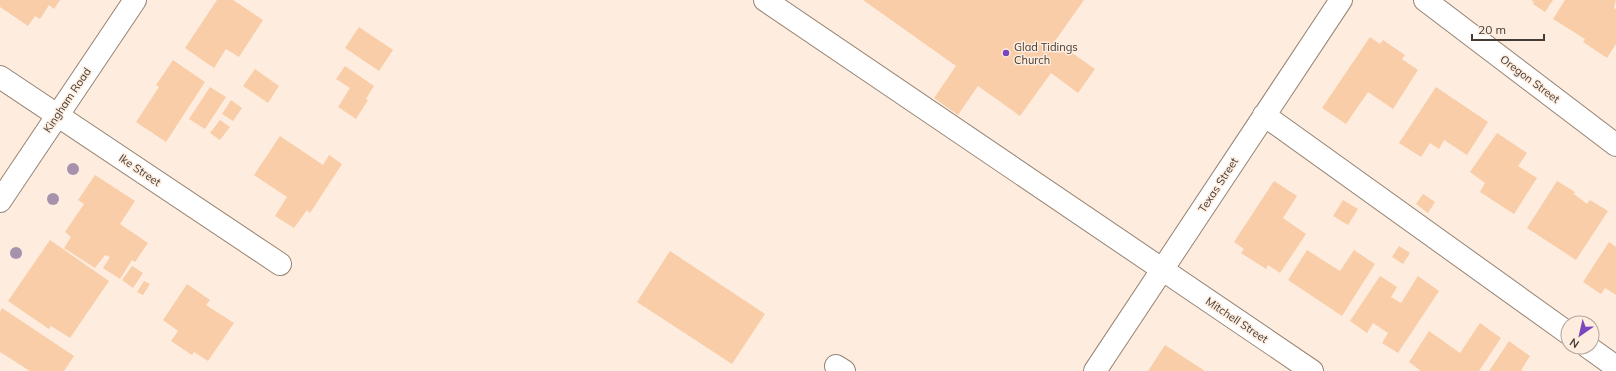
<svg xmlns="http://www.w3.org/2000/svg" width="1616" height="371" font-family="Mulish,sans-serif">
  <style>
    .building { fill: #f8cda8 }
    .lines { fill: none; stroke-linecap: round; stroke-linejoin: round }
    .minor-casing { stroke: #968373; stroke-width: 24 }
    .minor { stroke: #fff; stroke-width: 22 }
    .tree { fill: #a792ae }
    .poi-dot { fill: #7946bd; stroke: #feeddf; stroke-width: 1.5 }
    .labels { text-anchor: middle; stroke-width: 3; stroke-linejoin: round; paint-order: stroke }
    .poi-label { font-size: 11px; fill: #433b34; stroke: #feeddf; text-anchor: start }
    .street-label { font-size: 11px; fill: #433b34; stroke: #feeddf }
  </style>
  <rect width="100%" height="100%" fill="#feeddf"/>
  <path class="building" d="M0 0H60L54 9 49 5 40 19 35 16 28 26 0 7Z
    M217 0H233L263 20 239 57 226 49 214 68 185 48Z
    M863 0H1084L1055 41 1095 69 1078 93 1051 73 1020 116 978 86 958 115 934 98 956 66Z
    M1531 0H1553L1545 12 1533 4 1534 2Z
    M1565 0H1616L1614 8 1616 9V44L1607 58 1583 42 1585 39 1553 19Z
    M359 27 393 50 379 71 345 48Z
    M1370 37 1380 44 1383 40 1405 55 1402 59 1418 70 1393 109 1368 92 1346 124 1322 108Z
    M173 60 205 82 166 142 136 122 159 87 156 85Z
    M345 66 374 86 366 99 368 100 356 119 338 107 350 88 336 79Z
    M255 69 279 86 268 103 243 86Z
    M210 87 226 97 205 129 189 119Z
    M1436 87 1488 122 1467 155 1444 140 1439 149 1430 143 1421 157 1399 143Z
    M231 100 242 108 233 121 222 114Z
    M220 120 230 127 220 140 210 133Z
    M1497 133 1527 153 1518 166 1537 178 1514 214 1480 192 1485 183 1470 172Z
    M280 136 323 165 329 155 342 164 310 213 307 210 294 228 275 216 287 197 254 175Z
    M95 175 135 201 120 224 148 243 135 262 132 260 120 279 103 268 110 257 105 255 95 268 64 248 71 237 65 232 84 204 78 200Z
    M1274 181 1297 196 1283 218 1306 234 1280 273 1268 265 1266 269 1241 253 1244 249 1234 242Z
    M1557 181 1575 192 1574 194 1587 204 1590 200 1608 211 1576 260 1527 228Z
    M1423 194 1435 202 1428 213 1416 204Z
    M1343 200 1358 209 1348 225 1333 216Z
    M50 240 109 281 70 338 51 326 49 329 8 301Z
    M1609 242 1616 247V295L1605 288 1601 294 1583 282Z
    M1399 246 1410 253 1403 264 1392 257Z
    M1307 250 1340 271 1354 250 1375 264 1342 316 1288 280Z
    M670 251 765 314 732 364 637 302Z
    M132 266 143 273 133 288 122 280Z
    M1380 276 1397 287 1391 297 1401 303 1418 276 1439 291 1398 353 1382 343 1388 333 1373 323 1367 333 1350 321Z
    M144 281 150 284 143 295 137 292Z
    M187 284 210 300 206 305 234 323 208 361 194 352 192 355 171 341 178 331 163 320Z
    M2 308 74 356 64 371H30L0 352V312Z
    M1480 323 1501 338 1479 371H1421L1409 362 1429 331 1460 353Z
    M1509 341 1530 356 1521 370 1523 371H1489Z
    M1165 345 1205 371H1148Z"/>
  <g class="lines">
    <defs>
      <path id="minor" d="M765 0 1312 371
        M1425 0 1616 145
        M0 77 280 264
        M1264 115 1568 333
        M0 201 135 0
        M1588 347 1616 367
        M836 366 844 371
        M1095 371 1341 0"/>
    </defs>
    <use href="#minor" class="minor-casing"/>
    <use href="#minor" class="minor"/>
  </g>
  <g class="tree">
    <circle cx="73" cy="169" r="6"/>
    <circle cx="53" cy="199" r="6"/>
    <circle cx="16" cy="253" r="6"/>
  </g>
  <circle class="poi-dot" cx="1006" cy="53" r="4"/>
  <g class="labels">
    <g class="poi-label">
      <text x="1014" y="51">Glad Tidings<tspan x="1014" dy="13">Church</tspan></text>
    </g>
    <g class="street-label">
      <text transform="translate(1530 79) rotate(37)" y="4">Oregon Street</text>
      <text transform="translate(67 100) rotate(-56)" y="4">Kingham Road</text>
      <text transform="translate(140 170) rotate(34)" y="4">Ike Street</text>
      <text transform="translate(1218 185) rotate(-57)" y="4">Texas Street</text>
      <text transform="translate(1237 320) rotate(34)" y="4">Mitchell Street</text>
    </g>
  </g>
  <g transform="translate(1580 335) rotate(214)"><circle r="19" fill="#feeddf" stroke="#b3a69b"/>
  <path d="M0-3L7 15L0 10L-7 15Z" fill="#7946bd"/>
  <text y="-6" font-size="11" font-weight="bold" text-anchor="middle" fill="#433b34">N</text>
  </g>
  <path d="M1472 34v6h72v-6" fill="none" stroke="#433b34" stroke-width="2"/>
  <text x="1478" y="34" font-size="12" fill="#433b34" stroke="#feeddf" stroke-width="3" paint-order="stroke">20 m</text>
</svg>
